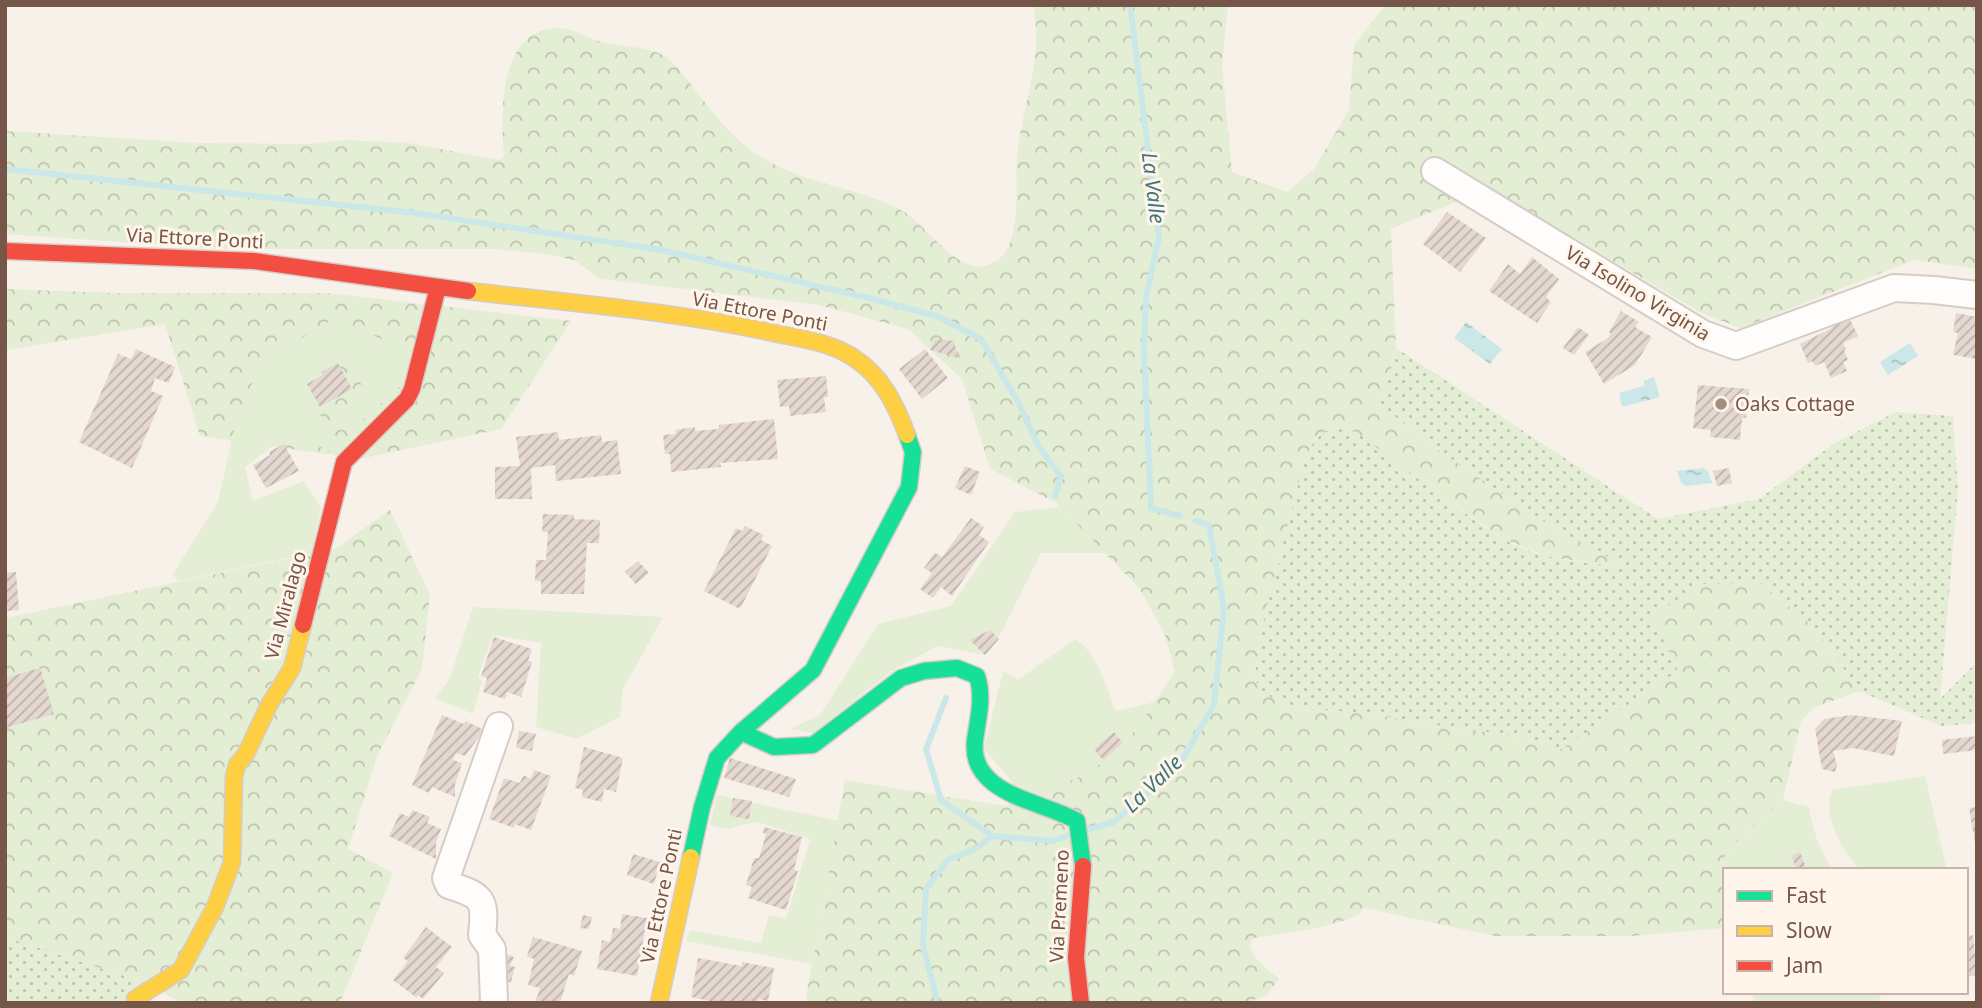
<svg xmlns="http://www.w3.org/2000/svg" width="1982" height="1008" font-family="'Noto Sans',sans-serif">
  <style>
    .grass { fill: url(#grass-dots) }
    .forest { fill: url(#forest-crowns) }
    .garden { fill: #e4eed4 }
    .water { fill: url(#water-ripples) }
    .lines { fill: none; stroke-linecap: round; stroke-linejoin: round }
    .stream { stroke: #cbe7e8; stroke-width: 6 }
    .building { fill: url(#building-hatch) }
    .street-casing { stroke: #d6ccc6; stroke-width: 30 }
    .fast-casing { stroke: #d6ccc6; stroke-width: 19 }
    .slow-casing { stroke: #d6ccc6; stroke-width: 19 }
    .jam-casing { stroke: #d6ccc6; stroke-width: 19 }
    .street { stroke: #fefdfc; stroke-width: 26 }
    .fast { stroke: #16e098; stroke-width: 16 }
    .slow { stroke: #ffcf43; stroke-width: 16 }
    .jam { stroke: #f24e42; stroke-width: 16 }
    .poi-dot { fill: #a38c81; stroke: #fff5ea; stroke-width: 2.5 }
    .labels { text-anchor: middle; stroke-width: 6; stroke-linejoin: round; paint-order: stroke }
    .street-label { font-size: 19px; fill: #765649; stroke: #fff5ea }
    .poi-label { font-size: 19px; fill: #765649; stroke: #fff5ea; text-anchor: start }
    .water-label { font-size: 21px; font-style: italic; fill: #3c767c; stroke: #fff5ea }
  </style>
  <defs>
    <pattern id="grass-dots" width="8" height="8" patternUnits="userSpaceOnUse" patternTransform="scale(1.75)"><rect width="8" height="8" fill="#e4eed4"/><path d="M2 2h.1M6 6h.1" fill="none" stroke="#bdc4ae" stroke-width="1.8" stroke-linecap="round"/></pattern>
    <pattern id="forest-crowns" width="20" height="18" patternUnits="userSpaceOnUse" patternTransform="scale(1.75)"><rect width="20" height="18" fill="#e4eed4"/><path d="M2 6a3 3 0 1 1 6 0M12 15a3 3 0 1 1 6 0" fill="none" stroke="#bdc4ae"/></pattern>
    <pattern id="water-ripples" width="26" height="14" patternUnits="userSpaceOnUse" patternTransform="scale(1.75)"><rect width="26" height="14" fill="#cbe7e8"/><path d="M2 4q2-2 4 0t4 0M15 11q2-2 4 0t4 0" fill="none" stroke="#a9bebe"/></pattern>
    <pattern id="building-hatch" width="6" height="6" patternUnits="userSpaceOnUse" patternTransform="scale(1.75)"><rect width="6" height="6" fill="#e4d8d1"/><path d="M-1 1l2-2M0 6l6-6M5 7l2-2" fill="none" stroke="#bdb2ac"/></pattern>
  </defs>
  <rect width="100%" height="100%" fill="#f7f1ea"/>
  <path class="grass" d="M1396 348 1658 519 1759 499 1835 443 1896 412 1953 416 1958 490 1940 699 1977 662V723L1941 726 1859 691 1816 629 1653 617 1678 671 1560 751 1539 741 1507 734 1464 730 1366 713 1302 709 1284 704 1259 691 1255 675 1260 634 1304 461C1317 432 1328 421 1359 434 1407 467 1452 507 1502 538 1536 558 1582 565 1621 565L1553 528 1438 450 1379 404Z
    M5 937 146 983 139 1003H5Z"/>
  <path class="forest" d="M1033 5H1228L1222 66 1232 172 1287 192 1314 169 1349 110 1354 45 1385 5H1977V269L1914 260 1741 328 1701 313 1489 188 1391 229 1396 348 1379 404 1438 450 1553 528 1623 565 1588 563 1546 556 1504 539 1426 485 1359 434 1347 429 1333 428 1316 437 1304 461 1260 634 1255 675 1259 691 1284 704 1302 709 1366 713 1464 730 1507 734 1539 741 1560 750 1678 671 1652 616 1702 584 1760 583 1816 629 1859 691 1813 708 1801 721 1783 800 1725 853 1728 870H1725V928L1631 936H1495L1364 908C1356 926 1275 934 1254 938L1250 943C1251 959 1268 969 1279 979L1266 996 1243 1003H805L845 780 1005 806 1119 752 1175 672 1165 635 1140 589 1055 502 990 469 962 379 908 329 819 305 601 279 574 260 546 254 494 249H222L5 234V131L199 143 309 144 345 140 409 143 499 160 503 158 504 154C500 113 499 29 557 28 575 28 587 38 602 42 622 48 647 45 664 56 678 65 689 82 699 95 717 118 737 143 763 158 805 184 857 187 901 210 928 225 959 279 991 264 1025 249 1014 187 1017 157 1022 105 1044 57 1033 5Z
    M5 289 115 293H327L571 321 501 429 360 459 200 436 165 324 5 350Z
    M390 510 430 595 422 669 378 754 348 849 393 873 340 1003H182L146 983 5 937V618L335 549Z"/>
  <path class="garden" d="M338 320 402 348 412 359 407 380 358 424 345 419 366 395 349 358 303 380 336 446 333 453 291 432 245 467 253 501 304 481 321 508 312 553 178 581 173 574 218 502 237 417 254 379 280 352 325 323Z
    M1060 507 1105 553H1041L1002 631 985 655 937 646 889 673 813 733 790 729 820 715 878 624 951 606 1015 512Z
    M473 607 663 617 623 689 620 717 576 739 536 727 541 643 493 635 478 677 482 681 473 714 435 698 450 678Z
    M1075 639C1098 653 1106 687 1116 711L1155 702 1119 752 1078 778 1033 795 1018 789 984 749 1003 671 1018 680Z
    M1925 776 1947 870H1860C1843 852 1821 815 1832 790Z
    M717 795 838 821 812 964 686 941 690 930 761 943 769 915 786 919 810 839 757 822 726 829 710 825Z
    M1783 800 1809 807C1813 830 1819 851 1834 870H1728L1725 853Z
    M1752 992H1881L1879 1003H1754Z"/>
  <path class="water" d="M1466 322 1502 349 1490 364 1454 338Z
    M1910 343 1918 356 1888 375 1880 362Z
    M1654 377 1660 397 1622 407 1619 393 1644 386V381Z
    M1704 468 1708 471 1712 483 1686 486 1681 483 1677 471Z"/>
  <g class="lines">
    <path class="stream" d="M1130 5 1159 237 1146 297 1144 349 1151 508 1180 516
      M5 169 415 213 661 250 869 298 937 316 981 339 1019 404 1039 447 1061 476 1055 496
      M946 698 926 749 941 800 992 836
      M1090 829 1114 822 1179 765 1214 705 1224 608 1209 525 1195 521
      M938 1003 923 946 926 889 948 860 977 848 992 836 1052 841 1067 836"/>
  </g>
  <path class="building" d="M1447 212 1486 238 1460 272 1423 244Z
    M1532 257 1559 279 1546 297 1551 302 1537 323 1489 291 1508 264 1520 274Z
    M1621 311 1639 322 1635 327 1652 337 1635 365 1604 384 1585 352 1608 338 1611 334 1609 332Z
    M1846 311 1858 336 1843 343 1846 349 1844 350 1848 360 1843 362 1847 371 1831 378 1824 362 1815 366 1812 361 1808 363 1800 344 1832 328 1828 320Z
    M1956 313 1977 317V359L1953 355 1958 333 1953 332Z
    M1578 327 1589 335 1574 355 1563 348Z
    M935 339 954 341 958 358 930 350Z
    M136 349 175 367 169 383 155 378 151 391 163 396 132 468 79 442 118 354 131 359Z
    M925 349 948 378 922 399 899 369Z
    M338 363 352 389 320 407 307 384 323 375 321 372Z
    M826 376 828 397H824L826 412 790 416 789 406 780 407 777 380Z
    M1698 385 1749 389 1746 418H1742L1740 440 1710 437 1711 430 1693 428Z
    M774 419 778 459 720 463 721 467 671 472 670 454H665L663 435 676 434 675 430 695 427V431L719 429V425Z
    M558 432 559 440 601 435 602 442 617 440 621 474 556 481 555 465 531 468 532 499H495V467L520 466 516 437Z
    M284 444 299 471 266 488 253 465 270 455 269 452Z
    M965 466 980 472 971 495 955 488Z
    M1729 468 1732 483 1717 486 1713 471Z
    M543 514 574 515V519L600 520 599 543H587L584 594H541V581H535L536 560H546L548 532H542Z
    M971 518 984 527 979 535 989 542 952 596 941 587 933 598 920 589 932 573 924 568 935 553 942 557Z
    M745 526 764 535 761 540 772 546 740 609 704 591 736 528 742 531Z
    M638 561 649 573 636 584 625 572Z
    M16 572 19 610 5 611V573Z
    M990 630 999 639 985 655 970 640Z
    M494 637 532 649 528 661 532 662 521 697 507 692 505 699 483 692 487 678 481 676Z
    M40 668 54 714 5 728V678Z
    M442 715 464 724 466 721 484 730 465 756 456 753 453 760 462 763 455 784V797L432 787 429 793 412 785Z
    M1851 715 1902 721 1894 756 1853 748 1833 751 1837 765 1835 772 1822 769 1815 729 1824 719Z
    M519 731 536 734 532 751 516 748Z
    M1114 732 1123 743 1103 760 1094 749Z
    M1977 736V750L1943 754 1942 740Z
    M584 747 623 758 616 792 604 789 602 802 582 797 583 790 575 788Z
    M730 758 796 779 789 797 724 778Z
    M534 770 551 776 531 830 515 824 514 828 489 819 504 778 520 783 523 775 531 779Z
    M733 798 752 801 749 819 730 816Z
    M1977 807V843H1975L1969 808Z
    M412 810 430 817 427 823 441 829 436 843V859L389 836 400 813 409 817Z
    M764 827 802 837 794 870 798 871 786 910 748 898 752 887 746 885 754 858H759L766 834 763 833Z
    M1800 852 1807 870H1797L1791 856Z
    M633 854 660 862 654 884 627 875Z
    M622 914 647 918 637 976 597 969 602 940 610 942 613 928 620 929Z
    M583 915 592 917 589 929 580 928Z
    M426 927 452 947 436 967 444 973 423 999 418 995 417 998 393 980 408 961 403 958Z
    M1973 935 1977 975 1966 977V937Z
    M533 937 582 951 574 976 569 974 560 1003H535L540 988 528 985 534 959 527 956Z
    M501 952 514 957 510 966 515 967 511 982H499Z
    M698 958 742 966V962L774 968 768 1001 759 999 758 1003H720L691 997Z"/>
  <g class="lines">
    <defs>
      <path id="street" d="M1435 171 1703 334 1736 346 1894 288 1934 290 1977 295
        M494 1003 492 949 482 935C486 899 483 896 449 885L446 878 499 726"/>
      <path id="fast" d="M741 732 774 747 813 745 901 678 924 671 957 668 977 676C984 697 978 719 975 740 968 795 1043 801 1077 821L1083 866
        M691 857 702 807 717 758 741 732 813 670 909 487 913 452 907 435"/>
      <path id="slow" d="M468 291C570 303 673 311 774 333 801 339 830 342 854 358 882 376 896 405 907 435
        M135 999 181 970 215 907 232 862 234 777 237 765 246 754 269 705 292 668 303 625
        M659 1003 691 857"/>
      <path id="jam" d="M5 251 254 261 468 291
        M303 625 344 462 407 399 412 389 438 287
        M1081 1003 1076 958 1083 866"/>
    </defs>
    <use href="#street" class="street-casing"/>
    <use href="#fast" class="fast-casing"/>
    <use href="#slow" class="slow-casing"/>
    <use href="#jam" class="jam-casing"/>
    <use href="#street" class="street"/>
    <use href="#fast" class="fast"/>
    <use href="#slow" class="slow"/>
    <use href="#jam" class="jam"/>
  </g>
  <circle class="poi-dot" cx="1721" cy="404" r="7"/>
  <g class="labels">
    <g class="street-label">
      <text transform="translate(195 238) rotate(3)" y="7">Via Ettore Ponti</text>
      <text transform="translate(1638 293) rotate(31)" y="7">Via Isolino Virginia</text>
      <text transform="translate(760 311) rotate(11)" y="7">Via Ettore Ponti</text>
      <text transform="translate(285 605) rotate(-75)" y="7">Via Miralago</text>
      <text transform="translate(661 896) rotate(-78)" y="7">Via Ettore Ponti</text>
      <text transform="translate(1059 906) rotate(-87)" y="7">Via Premeno</text>
    </g>
    <g class="poi-label">
      <text x="1735" y="411">Oaks Cottage</text>
    </g>
    <g class="water-label">
      <text transform="translate(1153 188) rotate(83)" y="7">La Valle</text>
      <text transform="translate(1153 784) rotate(-44)" y="7">La Valle</text>
    </g>
  </g>
  <rect width="1982" height="1008" fill="none" stroke="#765649" stroke-width="14"/>
  <rect x="1723" y="868" width="245" height="126" fill="#fff5ea" stroke="#c8b5aa" stroke-width="2"/>
  <rect x="1737" y="891" width="35" height="10" fill="#16e098" stroke="#c8b5aa" stroke-width="2"/>
  <text x="1786" y="903" font-size="21" fill="#765649">Fast</text>
  <rect x="1737" y="926" width="35" height="10" fill="#ffcf43" stroke="#c8b5aa" stroke-width="2"/>
  <text x="1786" y="938" font-size="21" fill="#765649">Slow</text>
  <rect x="1737" y="961" width="35" height="10" fill="#f24e42" stroke="#c8b5aa" stroke-width="2"/>
  <text x="1786" y="973" font-size="21" fill="#765649">Jam</text>
</svg>
